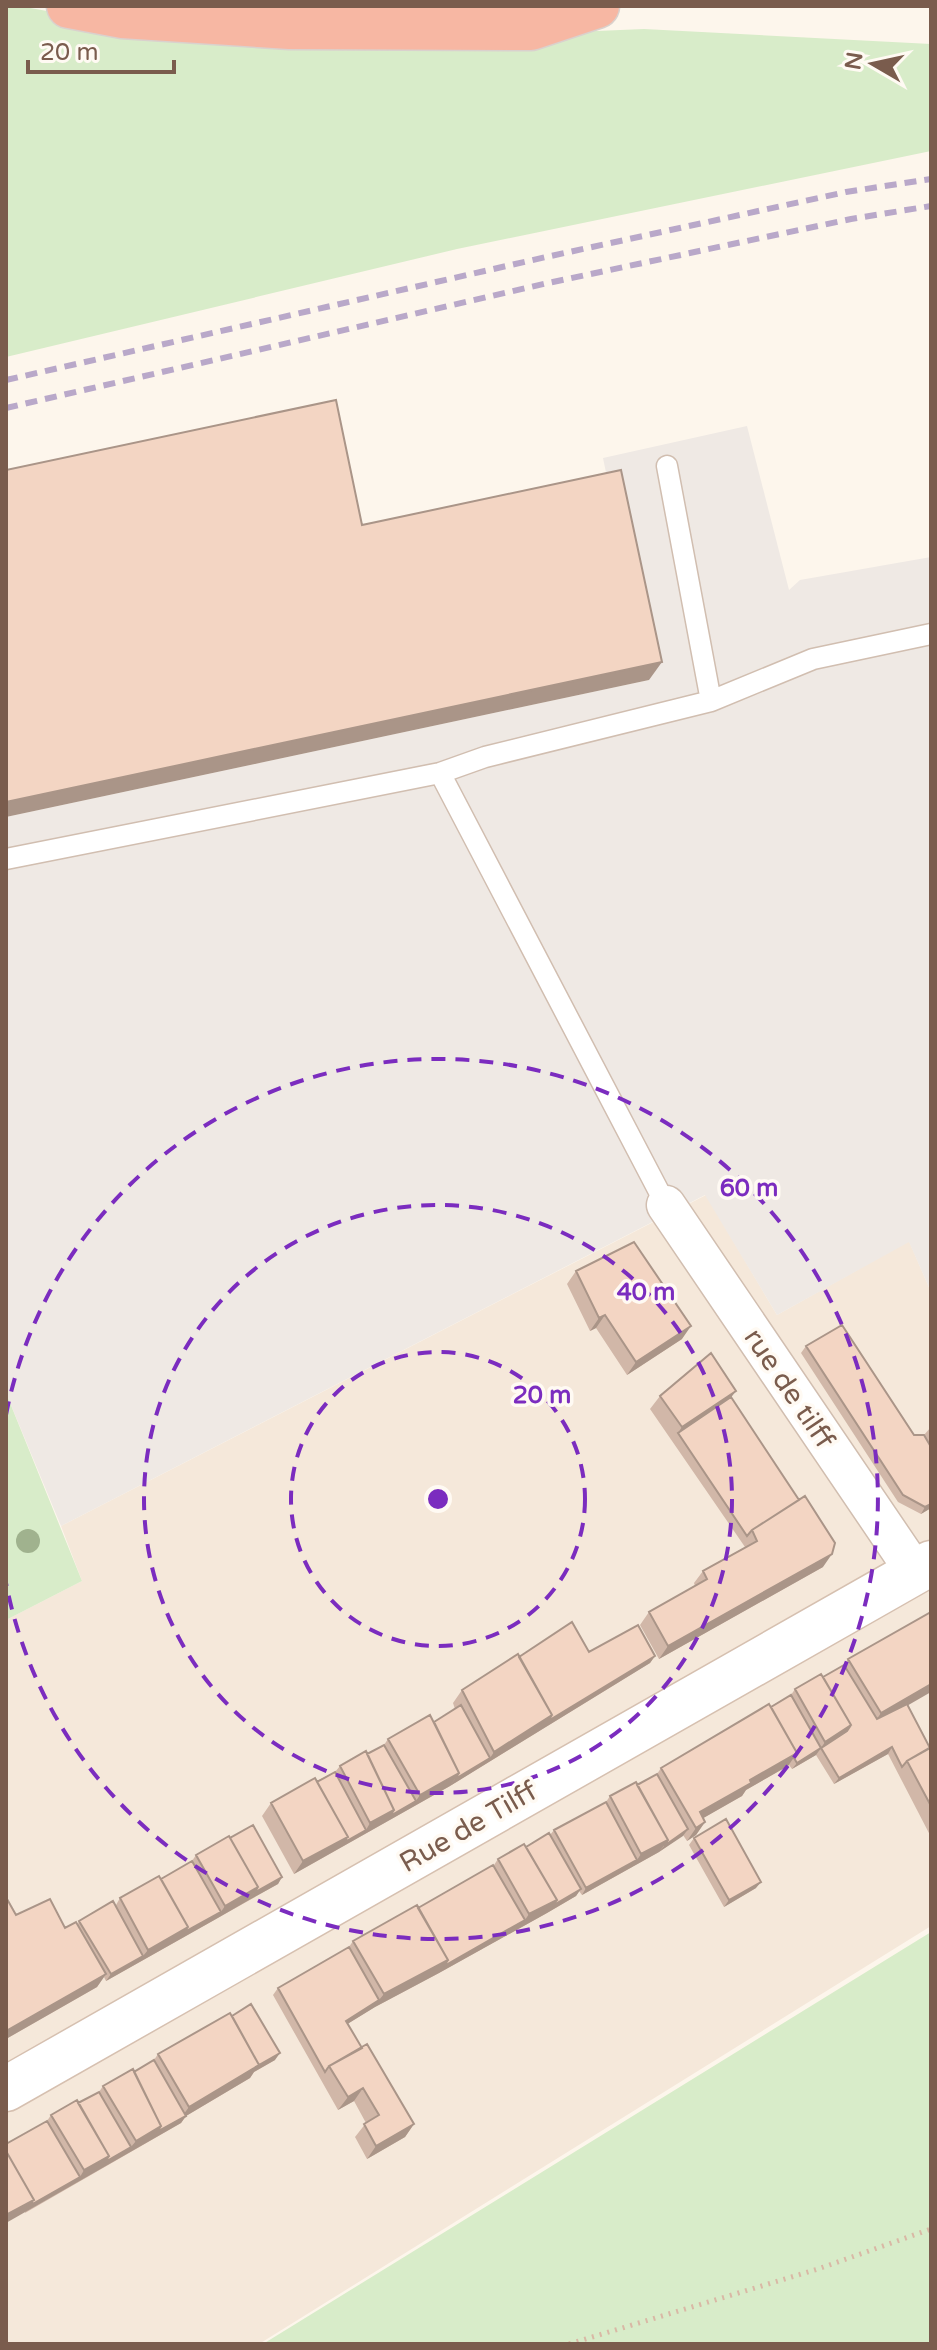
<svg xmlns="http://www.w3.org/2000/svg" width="937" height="2350" font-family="'Varela Round',sans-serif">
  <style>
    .residential { fill: #f5e8da }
    .industrial { fill: #efe9e4 }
    .green { fill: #d8ecc9 }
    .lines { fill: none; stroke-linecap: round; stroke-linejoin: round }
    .service-casing { stroke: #d1beb0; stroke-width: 23 }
    .minor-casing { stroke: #d1beb0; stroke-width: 41 }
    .secondary-casing { stroke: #d6c0b0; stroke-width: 47 }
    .motorway-casing { stroke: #dad1cd; stroke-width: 47 }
    .path { stroke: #d9b8a5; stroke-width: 5; stroke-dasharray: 2 6; stroke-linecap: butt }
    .service { stroke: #fff; stroke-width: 20 }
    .minor { stroke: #fff; stroke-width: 38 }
    .secondary { stroke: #fff; stroke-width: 44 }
    .motorway { stroke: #f7b7a3; stroke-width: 44 }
    .rail { stroke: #b9a8c9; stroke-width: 6; stroke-dasharray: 12 8; stroke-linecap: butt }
    .tree { fill: #a0b28e }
    .wall { fill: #d1b7a8 }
    .shaded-wall { fill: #aa9588 }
    .building { fill: #f3d5c3; stroke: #aa9588; stroke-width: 2 }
    .ring { fill: none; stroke: #7b2cbf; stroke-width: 4; stroke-dasharray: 14 10 }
    .labels { text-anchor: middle; stroke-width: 7; stroke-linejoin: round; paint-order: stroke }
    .street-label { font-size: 28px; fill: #7a5c4d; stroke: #fffaf3 }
    .centre { fill: #7b2cbf; stroke: #fffaf3; stroke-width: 4 }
    .ring-label { font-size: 24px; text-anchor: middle; font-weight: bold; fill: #7b2cbf; stroke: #fffaf3; stroke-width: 7; stroke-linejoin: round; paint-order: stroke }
  </style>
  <rect width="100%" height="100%" fill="#fdf6ec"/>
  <path class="residential" d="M706 1195 777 1315 909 1241 931 1292V1926L259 2344H6V1620L82 1581 61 1526Z"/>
  <path class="industrial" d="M747 426 789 590 800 580 931 557V1292L909 1242 777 1315 705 1195 61 1526 6 1393V817L649 680 603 458Z"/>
  <path class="green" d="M6 6H19L75 16 407 39 644 29 931 44V151L457 249 6 357Z
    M6 1393 82 1581 6 1620Z
    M931 1932V2344H263Z"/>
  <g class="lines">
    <defs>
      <path id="service" d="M711 701 813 659 931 634
        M440 773 666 1205
        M6 859 440 773 485 757 711 701 667 466"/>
      <path id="minor" d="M666 1205 915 1572"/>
      <path id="secondary" d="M6 2089 931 1563"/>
      <path id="motorway" d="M69 6 122 16 290 27 531 28 597 6"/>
    </defs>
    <use href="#service" class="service-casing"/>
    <use href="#minor" class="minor-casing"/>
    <use href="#secondary" class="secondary-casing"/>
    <use href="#motorway" class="motorway-casing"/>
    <path class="path" d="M569 2344 818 2269 931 2229"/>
    <use href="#service" class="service"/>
    <use href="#minor" class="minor"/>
    <use href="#secondary" class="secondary"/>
    <use href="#motorway" class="motorway"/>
    <path class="rail" d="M6 380 546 257 846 192 931 179
      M6 408 548 283 851 219 931 206"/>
  </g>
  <circle class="tree" cx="28" cy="1541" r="12"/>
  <path class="wall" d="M576 1271 682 1339 627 1375 596 1328 590 1331 567 1284Z
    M806 1346 914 1435H924L931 1427V1508L921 1514 898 1502 801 1353Z
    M660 1396 731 1397 823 1567 659 1659 640 1625 649 1612 695 1586 694 1583 703 1571 745 1547 650 1409Z
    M589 1652 655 1656 650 1663 450 1786 294 1874 262 1816 271 1803 335 1772 340 1766 367 1754 384 1745 388 1739 434 1722 455 1709 453 1703 462 1690 519 1657Z
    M848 1659 908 1705 930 1748 931 1747V1837L888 1754 834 1784 816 1755 792 1769 789 1765 746 1790 742 1796 703 1818 705 1822 696 1835 687 1841 683 1835 659 1852 582 1895 579 1891 576 1896 547 1913 439 1973 375 2007 347 2024 362 2048 414 2124 405 2137 367 2159 355 2137 366 2123 354 2101 338 2110 273 1995 278 1988 349 1947 353 1941 418 1908 494 1865 498 1859 550 1835 554 1830 606 1802 610 1796 637 1785 657 1774 661 1768 791 1695 795 1689 823 1677 844 1665Z
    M230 1838 282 1877 278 1884 106 1981 104 1977 97 1987 6 2039V1900L16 1915 65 1928 78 1924 79 1921 116 1905 120 1898 161 1879 192 1861 196 1855Z
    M694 1838 756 1888 724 1907 689 1845Z
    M232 2016 275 2060 254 2072 250 2078 186 2116 181 2123 25 2213 47 2121 51 2115 78 2103 99 2092 103 2086 134 2072 154 2060 158 2054Z"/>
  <path class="shaded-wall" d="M662 662 649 680 6 817V802Z
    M605 1315 596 1328 590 1331 599 1318Z
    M691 1326 682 1339 627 1375 636 1362Z
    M736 1391 726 1404 678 1433 682 1427Z
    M931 1504V1508L921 1514 925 1507Z
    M832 1554 823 1567 659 1659 668 1646Z
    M655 1656 650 1663 450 1786 455 1779 490 1758 494 1752 552 1715Z
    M931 1684V1692L872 1726 881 1713Z
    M851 1725 842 1738 821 1748 825 1742Z
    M892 1747 888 1754 834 1784 839 1778Z
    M821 1748 816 1755 792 1769 797 1763Z
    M797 1753 788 1766 746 1790 742 1796 693 1824 700 1812 750 1780Z
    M459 1773 450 1786 411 1808 420 1795Z
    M416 1801 411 1808 294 1874 303 1861 348 1837 366 1830 370 1823 394 1810Z
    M705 1822 696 1835 687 1841 696 1828Z
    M688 1829 683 1836 659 1852 664 1846Z
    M668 1840 659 1852 582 1895 586 1888 637 1860 641 1854Z
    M282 1877 278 1884 249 1900 254 1893Z
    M761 1882 756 1888 724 1907 729 1900Z
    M258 1887 249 1900 216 1919 225 1906Z
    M581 1889 576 1896 547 1913 439 1973 375 2007 341 2028 346 2021 379 2000 384 1994 525 1920 529 1914 557 1900Z
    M221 1912 216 1919 106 1981 111 1974 143 1956 148 1950 188 1927Z
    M106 1974 97 1987 6 2039V2031Z
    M280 2053 275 2060 254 2072 250 2078 186 2116 181 2123 6 2223V2215L80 2177 84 2170 109 2156 131 2147 136 2141 161 2126 180 2119 189 2107Z
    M363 2088 354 2101 338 2110 348 2097Z
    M414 2124 405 2137 367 2159 376 2146Z"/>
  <path class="building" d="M336 400 362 525 621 470 662 662 6 802V470Z
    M634 1242 691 1326 636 1362 605 1315 599 1318 576 1271Z
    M842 1325 914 1435H924L931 1447V1504L925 1507 903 1495 806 1346Z
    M711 1353 736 1391 682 1427 660 1396Z
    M731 1397 799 1500 752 1530 747 1536 678 1433Z
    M805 1496 835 1543 832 1554 668 1646 649 1612 707 1579 703 1571 757 1541 752 1530Z
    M931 1612V1684L881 1713 848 1659Z
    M572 1622 589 1652 638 1625 655 1656 548 1721 552 1715 519 1657Z
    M518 1654 552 1715 494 1752 462 1690Z
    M844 1665 877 1719 907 1704 930 1748 907 1761 902 1767 892 1747 839 1778 821 1748 797 1763 794 1758 797 1753 771 1707 791 1695 821 1748 847 1731 851 1725 823 1677Z
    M821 1674 851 1725 825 1742 795 1689Z
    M769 1704 797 1753 750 1780 751 1783 700 1812 705 1822 696 1828 661 1768Z
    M461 1705 490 1758 455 1779 459 1773 434 1722Z
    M430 1715 459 1773 420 1795 388 1739Z
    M384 1745 416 1801 390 1816 394 1810 367 1754Z
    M931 1747V1806L907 1761Z
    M366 1751 394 1810 370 1823 340 1766Z
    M335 1772 366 1830 343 1843 348 1837 317 1782Z
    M657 1774 688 1829 664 1846 668 1840 637 1785Z
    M315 1778 348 1837 303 1861 271 1803Z
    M636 1782 668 1840 641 1854 610 1796Z
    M606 1802 637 1860 586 1888 554 1830Z
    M726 1819 761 1882 729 1900 694 1838Z
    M253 1825 282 1877 254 1893 258 1887 230 1838Z
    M549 1833 581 1889 552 1906 557 1900 526 1847Z
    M229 1836 258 1887 225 1906 196 1855Z
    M524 1844 557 1900 529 1914 498 1859Z
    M192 1861 221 1912 183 1933 188 1927 161 1879Z
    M493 1865 525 1920 444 1966 448 1960 418 1908Z
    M159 1876 188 1927 148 1950 120 1898Z
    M7 1899 16 1915 50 1899 65 1928 76 1922 106 1974 6 2031Z
    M113 1901 143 1956 111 1974 79 1921Z
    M417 1905 448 1960 384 1994 353 1941Z
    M349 1947 379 2000 346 2021 362 2048 329 2066 325 2072 278 1988Z
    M251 2004 280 2053 254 2068 259 2065 232 2016Z
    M230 2013 259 2065 189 2107 158 2054Z
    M367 2044 414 2124 376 2146 364 2124 379 2115 363 2088 348 2097 329 2066Z
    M154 2060 186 2116 157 2132 161 2126 134 2072Z
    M133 2069 161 2126 136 2141 103 2086Z
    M99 2092 131 2147 105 2162 109 2156 78 2103Z
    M77 2100 109 2156 84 2170 51 2115Z
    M47 2121 80 2177 29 2206 34 2200 6 2151V2144Z
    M6 2151 34 2200 6 2215Z"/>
  <g class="ring">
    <circle cx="438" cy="1499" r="147"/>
    <circle cx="438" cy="1499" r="294"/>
    <path d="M6 1415A440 440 0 1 1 6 1583"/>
  </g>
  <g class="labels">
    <g class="street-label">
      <text transform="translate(790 1388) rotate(56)" y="10">rue de tilff</text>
      <text transform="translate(468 1826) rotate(-30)" y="10">Rue de Tilff</text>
    </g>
  </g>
  <circle cx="438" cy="1499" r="12" class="centre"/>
  <g class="ring-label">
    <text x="749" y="1196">60 m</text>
    <text x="646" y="1300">40 m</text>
    <text x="542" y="1403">20 m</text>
  </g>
  <rect width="937" height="2350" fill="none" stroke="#7a5c4d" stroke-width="16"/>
  <g transform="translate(873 64) rotate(279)" stroke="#fffaf3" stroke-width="6" paint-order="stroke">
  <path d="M0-6L14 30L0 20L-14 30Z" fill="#7a5c4d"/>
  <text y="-12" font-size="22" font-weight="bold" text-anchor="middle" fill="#7a5c4d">N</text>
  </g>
  <path d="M28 60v12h146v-12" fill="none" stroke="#7a5c4d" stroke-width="4"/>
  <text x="40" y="60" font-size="24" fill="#7a5c4d" stroke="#fffaf3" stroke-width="6" paint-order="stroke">20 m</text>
</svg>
